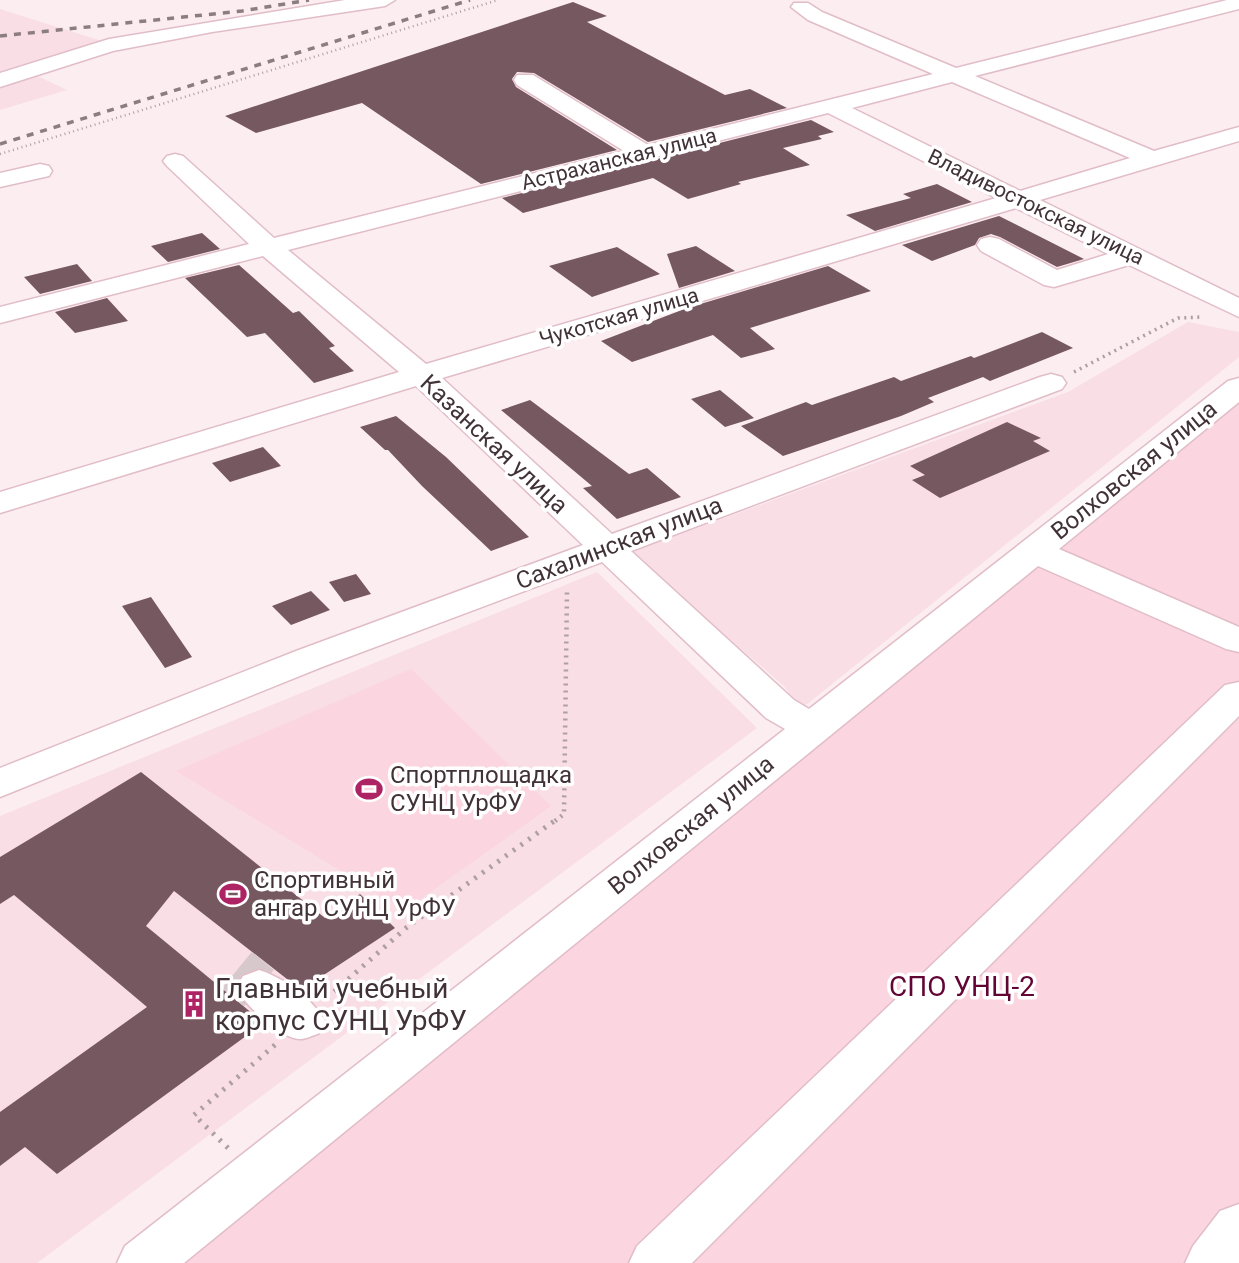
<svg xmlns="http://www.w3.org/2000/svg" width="1239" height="1263" font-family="Roboto,sans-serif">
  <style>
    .built { fill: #f9dee6 }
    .green { fill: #fbd5e0 }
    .building { fill: #765861 }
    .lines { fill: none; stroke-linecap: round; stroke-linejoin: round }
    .minor-tunnel { stroke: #d7c8cc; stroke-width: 47; stroke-dasharray: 47 24; stroke-linecap: butt }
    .minor-casing { stroke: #e1bdc8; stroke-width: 3 }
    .path-far3 { stroke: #ae9fa4; stroke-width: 2.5; stroke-dasharray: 1 3.5; stroke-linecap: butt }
    .path-far2 { stroke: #ae9fa4; stroke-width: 3.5; stroke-dasharray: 2 4.5; stroke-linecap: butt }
    .path-far1 { stroke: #ae9fa4; stroke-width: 4.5; stroke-dasharray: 2 5; stroke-linecap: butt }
    .path { stroke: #ae9fa4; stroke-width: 5; stroke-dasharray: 2.5 7; stroke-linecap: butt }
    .minor { fill: #fff; fill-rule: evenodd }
    .rail { stroke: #8c7d82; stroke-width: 3.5; stroke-dasharray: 7 7; stroke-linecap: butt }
    .labels { text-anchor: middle; stroke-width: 7; stroke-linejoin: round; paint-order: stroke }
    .far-street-label { font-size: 21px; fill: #413237; stroke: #fff }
    .street-label { font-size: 24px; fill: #413237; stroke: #fff }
    .poi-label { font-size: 24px; fill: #413237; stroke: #fff; text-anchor: start }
    .near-park-label { font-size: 28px; fill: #630534; stroke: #fff }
    .near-poi-label { font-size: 28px; fill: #413237; stroke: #fff; text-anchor: start }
  </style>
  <rect width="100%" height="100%" fill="#fcedf1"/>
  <path class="built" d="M0 9 105 42 0 75Z
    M33 74 67 90 0 110V83Z
    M1188 322 1239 332V357L801 709 784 686 629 553 1068 392Z
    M597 572 757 728 37 1263H0V816Z"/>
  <path class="green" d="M1239 403V1263H180Z
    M411 669 551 806 405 910 176 771Z"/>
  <path class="building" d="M573 2 607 16 587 22 725 95 750 89 787 108 648 142 534 73 517 72 512 79 516 87 617 150 481 184 362 103 256 133 225 116Z
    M811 120 834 132 818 136 822 139 783 148 810 165 738 182 741 184 688 199 653 178 523 213 502 198Z
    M937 184 972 202 875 231 846 215 911 198 903 194Z
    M999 216 1084 259 1057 267 1000 237 991 234 979 238 975 245 932 261 902 245Z
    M202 233 220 249 168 262 151 246Z
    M696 246 735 271 679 288 667 254Z
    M617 247 660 274 592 297 549 266Z
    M77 264 92 281 40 294 24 277Z
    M239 265 293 313 299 311 335 346 329 348 354 371 314 383 265 333 247 337 185 278Z
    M828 266 871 291 750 328 775 349 741 358 713 335 632 362 601 341 687 308Z
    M107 298 128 321 75 333 55 312Z
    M1042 332 1073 348 990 381 983 377 928 398 934 402 901 416 783 456 741 426 806 402 812 405 894 377 901 381 971 356 974 358Z
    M720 390 754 418 725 427 691 399Z
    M530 400 629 474 647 468 681 497 617 519 583 488 592 486 501 410Z
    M396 416 446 457 529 537 491 551 422 486 388 450H385L360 427Z
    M1007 422 1041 438 1033 441 1050 451 940 498 912 480 925 475 910 466Z
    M263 447 281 466 230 482 212 463Z
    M356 574 371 594 344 602 329 582Z
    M311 591 330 610 291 625 272 606Z
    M151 597 192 657 165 668 122 606Z
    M141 772 325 918 360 894 395 928 301 990 174 891 146 926 264 1023 57 1174 25 1147 0 1166V1112L147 1007 14 895 0 904V857Z"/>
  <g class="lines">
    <path class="minor-tunnel" d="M237 970 259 988"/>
    <defs>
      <path id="minor" d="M345 0H395L385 6 212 32 113 51 0 87V73L109 39Z
        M1227 0H1239V9L975 76 1154 151 1239 127V141L1040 200 1239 298V317L1129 265 1054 287 1044 285 981 251 977 245 981 239 990 237 999 239 1057 270 1108 254 1016 208 442 378 612 534 1040 377 1051 374 1062 377 1066 383 1062 389 631 551 794 700 809 709 1228 381 1239 378V402L1059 549 1239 627V652L1226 649 1038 566 184 1263H117L125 1246 785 729 766 718 602 562 322 667 0 797V768L296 651 583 545 416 386 0 513V492L399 372 263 256 0 323V307L249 244 167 166 163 161 167 156 175 154 183 156 274 238 624 151 517 85 514 80 517 75H533L648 145 933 74 808 20 791 7 794 3H808L822 12 956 68ZM952 82 1130 158 1020 191 852 108ZM828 113 996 198 426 364 288 250Z
        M40 164 49 166 52 171 49 176 0 187V173Z
        M1239 682V716L692 1263H629L637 1246 1225 685Z
        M259 970C284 978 312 998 325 1021L318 1034C313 1035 306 1039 301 1039 282 1040 244 1004 236 988L243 976Z
        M1239 1204V1263H1185L1193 1246 1220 1211Z"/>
    </defs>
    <use href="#minor" class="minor-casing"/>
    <path class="path-far3" d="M0 154 498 0"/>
    <path class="path-far2" d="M1074 372 1178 318 1202 317"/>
    <path class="path-far1" d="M555 821 564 814 567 591"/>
    <path class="path" d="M327 998 406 928 557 819
      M228 1148 194 1115 276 1044"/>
    <use href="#minor" class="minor"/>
    <path class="rail" d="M0 36 242 11 309 0
      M0 144 470 0"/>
  </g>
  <defs>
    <symbol id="stadium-bare" viewBox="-9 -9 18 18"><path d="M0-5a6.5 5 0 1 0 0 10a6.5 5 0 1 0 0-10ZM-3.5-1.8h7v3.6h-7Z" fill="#ae2363" stroke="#fff" stroke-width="2.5" paint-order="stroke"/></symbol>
    <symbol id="building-bare" viewBox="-9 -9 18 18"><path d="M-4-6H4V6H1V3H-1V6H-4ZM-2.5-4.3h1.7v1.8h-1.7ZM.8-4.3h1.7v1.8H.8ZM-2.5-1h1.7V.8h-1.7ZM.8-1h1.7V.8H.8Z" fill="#ae2363" stroke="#fff" stroke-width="2.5" paint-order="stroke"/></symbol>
  </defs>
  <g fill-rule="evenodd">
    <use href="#stadium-bare" x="350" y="770" width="38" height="38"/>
    <use href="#stadium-bare" x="214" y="875" width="38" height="38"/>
    <use href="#building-bare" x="175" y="985" width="38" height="38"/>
  </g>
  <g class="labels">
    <g class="far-street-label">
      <text transform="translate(619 159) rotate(-14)" y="7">Астраханская улица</text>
      <text transform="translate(1036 207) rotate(26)" y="7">Владивостокская улица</text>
      <text transform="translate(619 317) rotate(-16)" y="7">Чукотская улица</text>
    </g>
    <g class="street-label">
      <text transform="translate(494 444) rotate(43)" y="8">Казанская улица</text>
      <text transform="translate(1134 470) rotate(-39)" y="8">Волховская улица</text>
      <text transform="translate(619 543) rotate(-21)" y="8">Сахалинская улица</text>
      <text transform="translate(691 825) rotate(-39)" y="8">Волховская улица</text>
    </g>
    <g class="poi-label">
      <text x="390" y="783">Спортплощадка<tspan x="390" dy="28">СУНЦ УрФУ</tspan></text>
      <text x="254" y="888">Спортивный<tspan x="254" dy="28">ангар СУНЦ УрФУ</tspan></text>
    </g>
    <g class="near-park-label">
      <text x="962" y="996">СПО УНЦ-2</text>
    </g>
    <g class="near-poi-label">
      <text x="215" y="998">Главный учебный<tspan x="215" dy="32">корпус СУНЦ УрФУ</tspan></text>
    </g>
  </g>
</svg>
